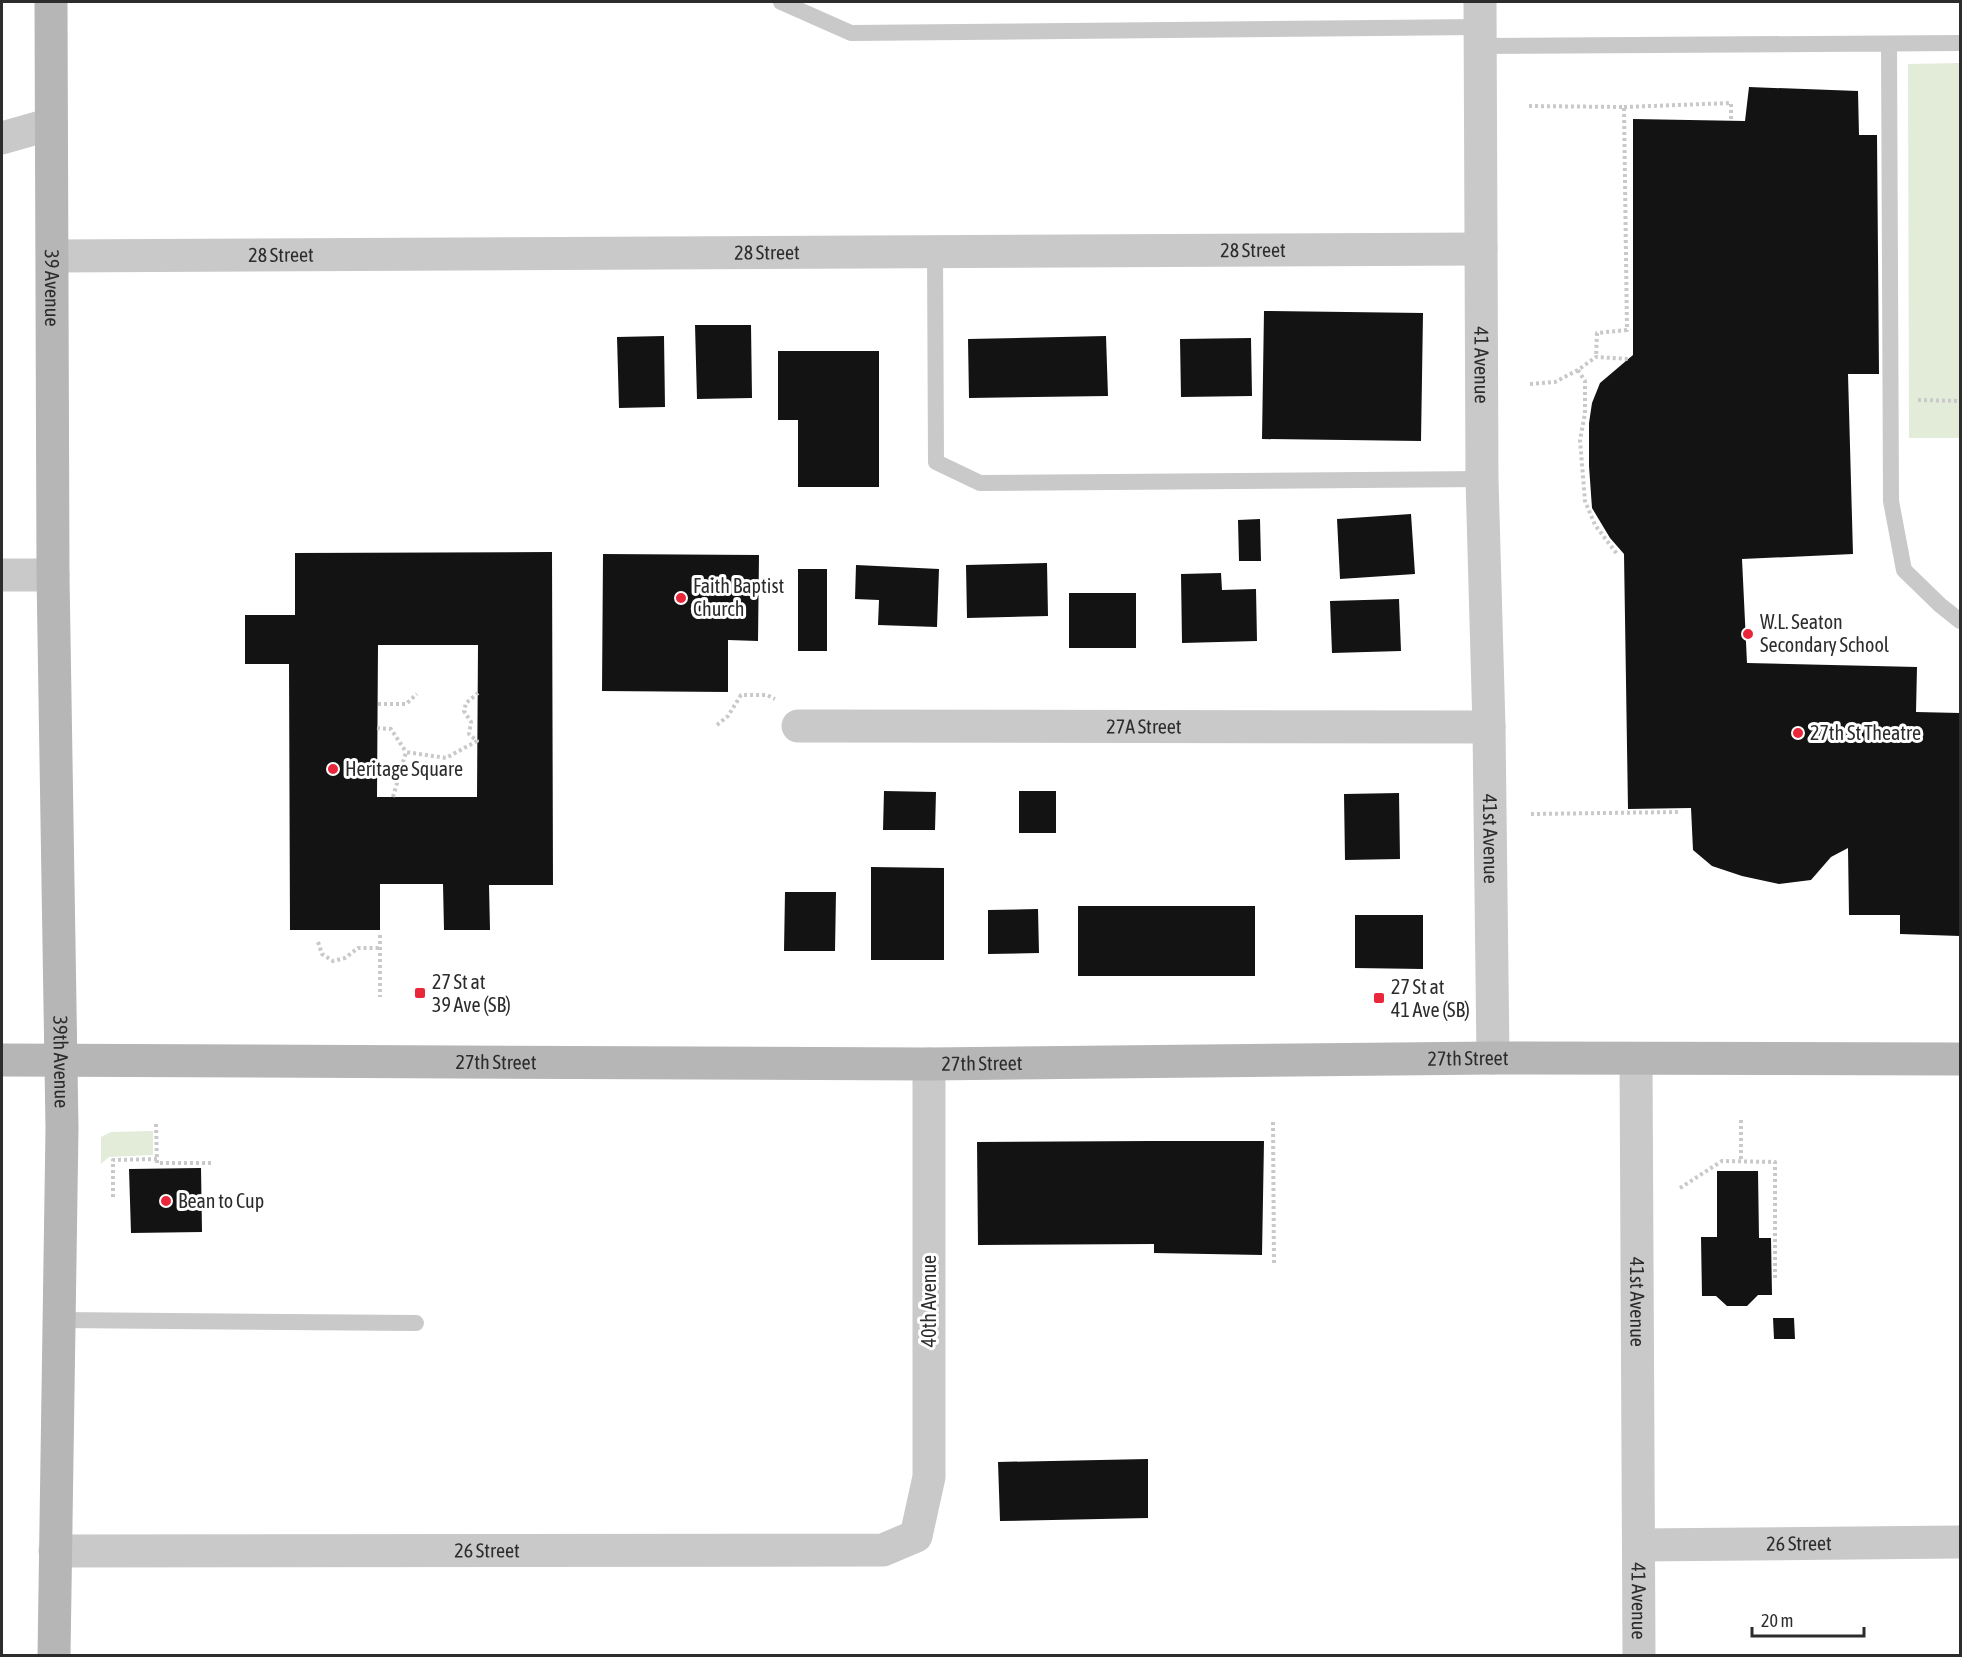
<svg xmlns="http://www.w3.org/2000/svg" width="1962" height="1657" font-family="'Asap Condensed',sans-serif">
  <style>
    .green { fill: #e3ebd9 }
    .building { fill: #131313; fill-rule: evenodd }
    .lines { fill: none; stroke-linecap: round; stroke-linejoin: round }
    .path { stroke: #c9c9c9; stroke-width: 4; stroke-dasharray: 3 3; stroke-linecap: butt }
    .lane { stroke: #c9c9c9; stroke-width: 16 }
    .street { stroke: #c9c9c9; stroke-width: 33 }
    .secondary { stroke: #b6b6b6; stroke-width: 33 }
    .poi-dot { fill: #ea273a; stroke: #fff; stroke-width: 2 }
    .labels { text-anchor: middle; stroke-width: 6; stroke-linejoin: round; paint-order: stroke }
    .street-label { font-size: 20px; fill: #2c2c2c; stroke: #fff }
    .poi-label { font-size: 20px; fill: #2c2c2c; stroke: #fff; text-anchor: start }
  </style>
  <rect width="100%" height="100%" fill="#fff"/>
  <path class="green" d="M1960 63V438H1909L1908 64Z
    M153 1131V1155L109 1157 101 1164V1137L111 1132Z"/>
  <path class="building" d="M1749 87 1858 91 1859 135H1877L1879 374H1848L1853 554 1742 559 1747 663 1917 667 1916 712 1960 713V936L1900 934V915H1849L1848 848 1831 857 1811 880 1779 884 1742 876 1712 866 1693 850 1691 808 1628 809 1624 554 1610 538 1592 508 1589 466V423L1592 403 1600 383 1633 355V119L1745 121Z
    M1264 311 1423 313 1421 441 1262 439Z
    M695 325H751L752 398 697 399Z
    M664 336 665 407 619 408 617 337Z
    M1106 336 1108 396 969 398 968 339Z
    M1251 338 1252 396 1181 397 1180 339Z
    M778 351H879V487H798V420H778Z
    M1411 514 1415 574 1340 579 1337 519Z
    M1260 519 1261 561H1239L1238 520Z
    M552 552 553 885H489L490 930H444L443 884H380V930H290L289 664H245V615H295V553ZM378 645H478L477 797H377Z
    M603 554 759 555 758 641 728 640V692L602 691Z
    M1047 563 1048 616 967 618 966 565Z
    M856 565 939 569 937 627 878 625 879 600 855 599Z
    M798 569H827V651H798Z
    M1221 573 1222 590 1256 589 1257 641 1182 643 1181 574Z
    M1069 593H1136V648H1069Z
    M1399 599 1401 651 1332 653 1330 601Z
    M884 791 936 792 935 830H883Z
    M1019 791H1056V833H1019Z
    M1399 793 1400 859 1345 860 1344 794Z
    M871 867 944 868V960H871Z
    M785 892H836L835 951H784Z
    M1078 906H1255V976H1078Z
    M1038 909 1039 953 988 954V910Z
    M1355 915H1423V969L1355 968Z
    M1152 1141H1264L1262 1255 1154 1253V1244L978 1245 977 1142Z
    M201 1168 202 1232 131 1233 129 1169Z
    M1717 1171H1758L1759 1238H1771L1772 1295H1758L1747 1306H1727L1716 1296H1702L1701 1237H1717Z
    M1773 1318H1794L1795 1339H1774Z
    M1148 1459V1518L1000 1521 998 1462Z"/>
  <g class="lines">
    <path class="path" d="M1529 106 1624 107 1627 330 1597 333 1596 357
      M1624 107 1731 103V120
      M1578 370 1585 381V413L1580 440 1585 501 1595 525 1617 554
      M1530 384 1555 382 1578 370 1596 357 1629 359
      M1918 400 1960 401
      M378 704H406L417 694
      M717 725 728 716 741 695H767L775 699
      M377 728 391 729 406 752
      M393 797 406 752 446 758 477 741 469 734 471 722 464 711 466 703 478 693
      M1531 814 1679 812
      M380 935V997
      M318 942 322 954 333 961 345 958 358 948H380
      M1741 1120V1161
      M1273 1122 1274 1265
      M156 1124 157 1163H211
      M1680 1188 1722 1161 1775 1162V1278
      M113 1197V1160L157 1159"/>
    <path class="lane" d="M781 2 851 33 1480 27
      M1889 44 1891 501 1904 570 1940 605 1960 621
      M1480 46 1960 43
      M935 251 936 462 980 483 1482 479
      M59 1320 416 1323"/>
    <g class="street">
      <path id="s1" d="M1480 2 1482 479 1489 727 1493 1058"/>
      <path d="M2 138 51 124"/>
      <path id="s2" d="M53 256 1481 249"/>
      <path d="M2 575H53"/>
      <path id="s3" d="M798 726 1489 727"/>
      <path id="s4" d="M1636 1059 1639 1656"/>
      <path id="s5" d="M1639 1545 1960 1542"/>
      <path id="s6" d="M55 1551 883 1550 916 1536 929 1477V1064"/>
    </g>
    <g class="secondary">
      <path id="s7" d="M51 2 53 575 62 1128 54 1656"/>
      <path id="s8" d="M2 1060 929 1064 1493 1058 1960 1059"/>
    </g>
  </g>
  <g class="poi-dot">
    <circle cx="681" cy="598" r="6"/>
    <circle cx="1748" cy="634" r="6"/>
    <circle cx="1798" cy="733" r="6"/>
    <circle cx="333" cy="769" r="6"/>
    <rect x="414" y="987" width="12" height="12" rx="3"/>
    <rect x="1373" y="992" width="12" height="12" rx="3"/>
    <circle cx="166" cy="1201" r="6"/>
  </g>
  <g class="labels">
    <g class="street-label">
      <text dy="7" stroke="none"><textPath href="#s2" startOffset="1200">28 Street</textPath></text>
      <text dy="7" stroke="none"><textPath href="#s2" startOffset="714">28 Street</textPath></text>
      <text dy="7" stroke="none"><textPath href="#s2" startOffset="228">28 Street</textPath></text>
      <text dy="7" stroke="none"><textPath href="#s7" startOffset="286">39 Avenue</textPath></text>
      <text dy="7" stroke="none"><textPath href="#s1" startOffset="363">41 Avenue</textPath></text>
      <text dy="7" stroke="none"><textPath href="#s3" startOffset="346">27A Street</textPath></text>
      <text dy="7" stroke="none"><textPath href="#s1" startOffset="837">41st Avenue</textPath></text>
      <text dy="7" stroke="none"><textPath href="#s8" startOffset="1466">27th Street</textPath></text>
      <text dy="7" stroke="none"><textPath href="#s8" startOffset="494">27th Street</textPath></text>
      <text dy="7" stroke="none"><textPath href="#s7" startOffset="1060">39th Avenue</textPath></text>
      <text dy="7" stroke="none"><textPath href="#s8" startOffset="980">27th Street</textPath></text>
      <text transform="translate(929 1301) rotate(-90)" y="7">40th Avenue</text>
      <text dy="7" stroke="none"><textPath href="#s4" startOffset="243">41st Avenue</textPath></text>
      <text dy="7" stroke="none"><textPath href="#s5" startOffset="160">26 Street</textPath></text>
      <text dy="7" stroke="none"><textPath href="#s6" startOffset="432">26 Street</textPath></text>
      <text dy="7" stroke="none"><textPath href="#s4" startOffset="542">41 Avenue</textPath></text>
    </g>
    <g class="poi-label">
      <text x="693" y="593">Faith Baptist<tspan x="693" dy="23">Church</tspan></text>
      <text x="1760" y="629">W.L. Seaton<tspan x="1760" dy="23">Secondary School</tspan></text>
      <text x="1810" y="740">27th St Theatre</text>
      <text x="345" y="776">Heritage Square</text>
      <text x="432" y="989">27 St at<tspan x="432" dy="23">39 Ave (SB)</tspan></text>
      <text x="1391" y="994">27 St at<tspan x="1391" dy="23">41 Ave (SB)</tspan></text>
      <text x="178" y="1208">Bean to Cup</text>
    </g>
  </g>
  <rect width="1962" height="1657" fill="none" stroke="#2c2c2c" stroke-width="6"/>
  <path d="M1752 1627v9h112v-9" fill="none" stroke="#2c2c2c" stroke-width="3"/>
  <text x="1761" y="1627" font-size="18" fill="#2c2c2c" stroke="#ffffff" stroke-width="4.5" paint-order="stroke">20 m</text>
</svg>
